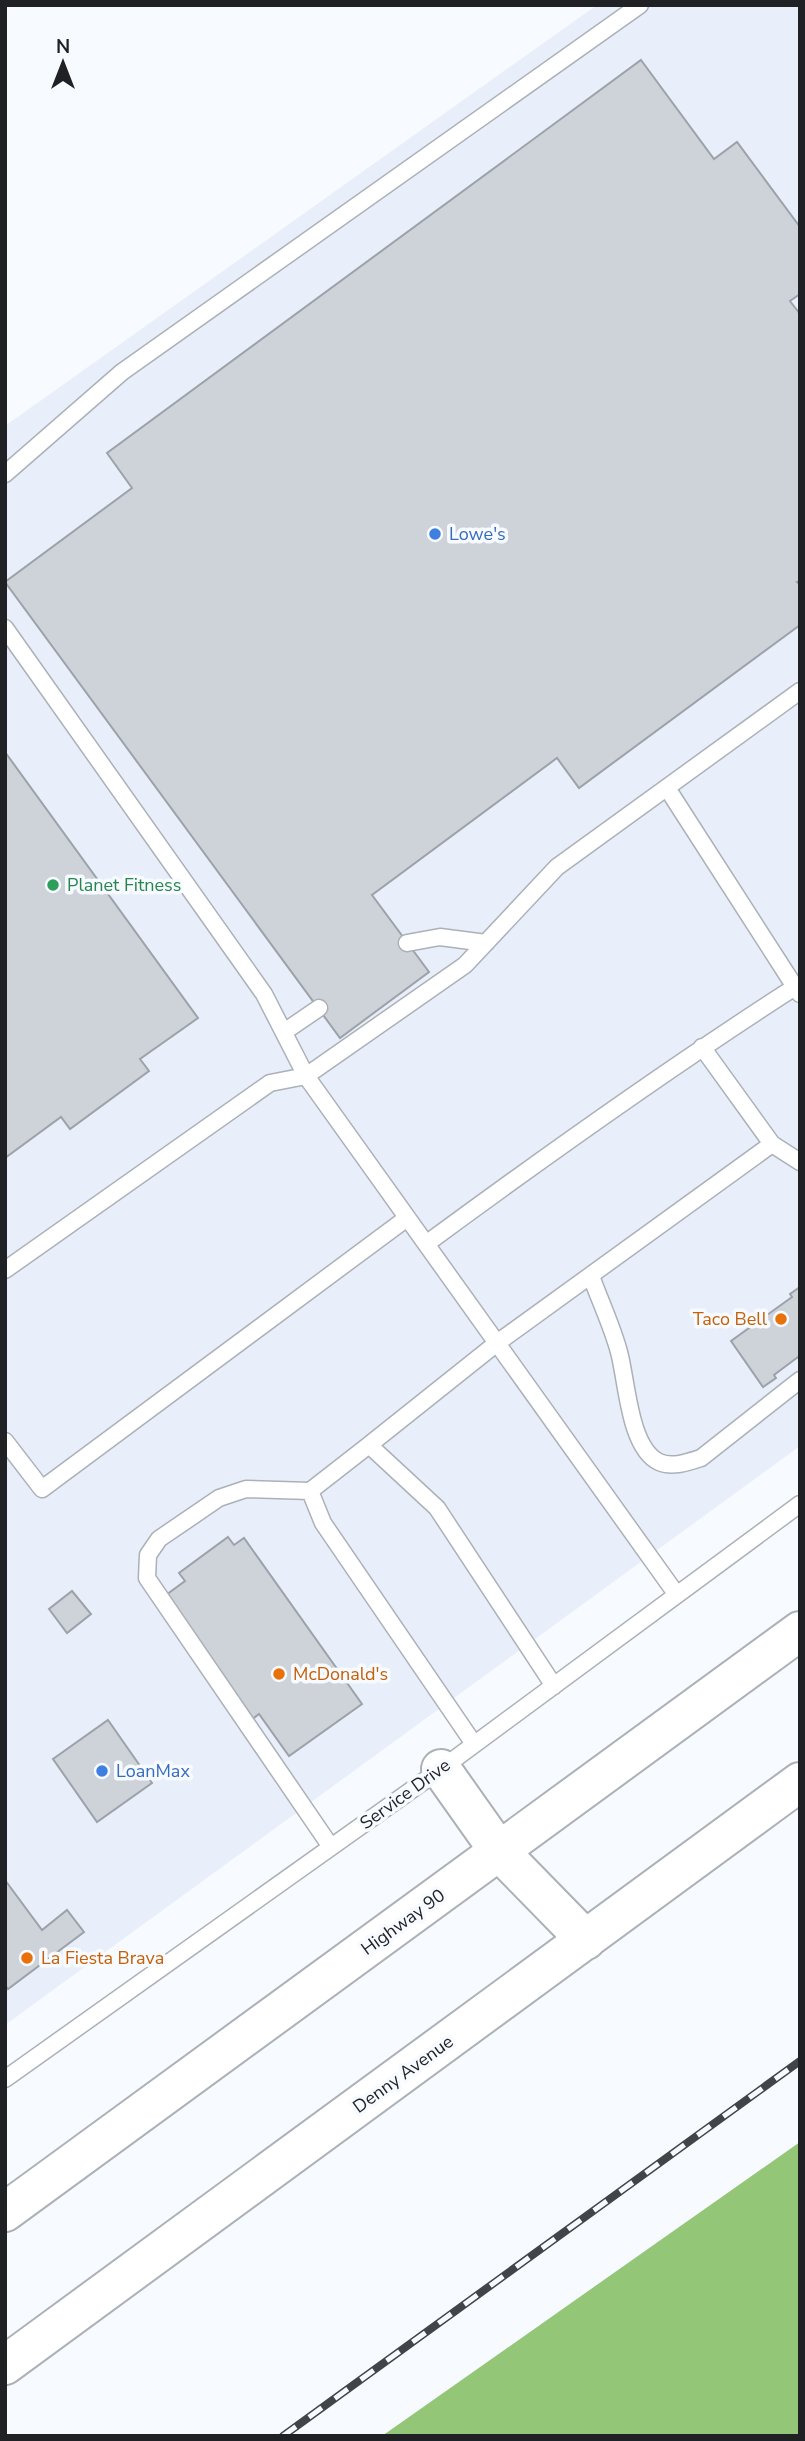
<svg xmlns="http://www.w3.org/2000/svg" width="805" height="2441" font-family="'Nunito Sans',sans-serif">
  <style>
    .built { fill: #e8effb }
    .forest { fill: #93c676 }
    .building { fill: #ced3da; stroke: #9da2a9; stroke-width: 2 }
    .lines { fill: none; stroke-linecap: round; stroke-linejoin: round }
    .service-casing { stroke: #acb1b8; stroke-width: 19 }
    .primary-casing { stroke: #acb1b8; stroke-width: 42 }
    .service { stroke: #fff; stroke-width: 16 }
    .primary { stroke: #fff; stroke-width: 38 }
    .rail-casing { stroke: #424548; stroke-width: 8 }
    .rail { stroke: #f7fafe; stroke-width: 5; stroke-dasharray: 16; stroke-linecap: butt }
    .shop-dot { fill: #3f7fe0; stroke: #f7fafe; stroke-width: 2.5 }
    .leisure-dot { fill: #2e9e5b; stroke: #f7fafe; stroke-width: 2.5 }
    .food-dot { fill: #e8710a; stroke: #f7fafe; stroke-width: 2.5 }
    .labels { text-anchor: middle; stroke-width: 7; stroke-linejoin: round; paint-order: stroke }
    .shop-label { font-size: 18px; fill: #366cbe; stroke: #f7fafe; text-anchor: start }
    .leisure-label { font-size: 18px; fill: #27864d; stroke: #f7fafe; text-anchor: start }
    .food-label { font-size: 18px; fill: #c56008; stroke: #f7fafe; text-anchor: start }
    .street-label { font-size: 18px; fill: #1f2124; stroke: #f7fafe }
  </style>
  <rect width="100%" height="100%" fill="#f7fafe"/>
  <path class="built" d="M597 5H800V1446L5 2025V426Z"/>
  <path class="forest" d="M800 2142V2436H382Z"/>
  <path class="building" d="M641 60 714 159 737 142 800 227V294L790 301 800 314V581L797 582 800 585V625L579 788 557 758 372 895 429 972 340 1038 5 582 132 488 107 453Z
    M5 752 198 1018 140 1059 149 1071 70 1129 61 1117 5 1158Z
    M800 1287V1361L798 1357 774 1375 776 1378 763 1387 731 1341 792 1297 790 1294Z
    M228 1537 234 1545 244 1538 362 1704 289 1756 259 1714 250 1721 166 1595 185 1581 179 1573Z
    M72 1591 91 1614 67 1633 49 1609Z
    M108 1720 152 1783 97 1822 53 1759Z
    M5 1880 42 1930 67 1910 84 1932 8 1989 5 1985Z"/>
  <g class="lines">
    <defs>
      <path id="service" d="M5 474 122 372 640 5
        M5 628 264 994 306 1076 677 1595
        M667 788 795 987
        M407 943 440 937 486 943
        M284 1032 319 1008
        M772 1144 800 1162
        M426 1244C547 1155 669 1068 795 987L800 994
        M5 1270 270 1083 306 1076 465 965 557 867 800 691
        M591 1276C600 1301 612 1326 619 1352 627 1381 629 1448 659 1462 672 1468 689 1462 701 1458L800 1380
        M5 1441 42 1489 407 1218
        M369 1445 497 1343 772 1144 702 1047
        M310 1491 246 1489 219 1498 159 1539 148 1555 147 1578 331 1847
        M474 1744 323 1523 310 1491 369 1445 437 1508 554 1686
        M5 2079 441 1769 800 1504"/>
      <path id="primary" d="M441 1769 499 1851 586 1940
        M5 2212 800 1631
        M5 2365 800 1782"/>
    </defs>
    <use href="#service" class="service-casing"/>
    <use href="#primary" class="primary-casing"/>
    <use href="#service" class="service"/>
    <use href="#primary" class="primary"/>
    <defs>
      <path id="rail" d="M283 2436 800 2061"/>
    </defs>
    <use href="#rail" class="rail-casing"/>
    <use href="#rail" class="rail"/>
  </g>
  <g class="shop-dot">
    <circle cx="435" cy="534" r="7"/>
    <circle cx="102" cy="1771" r="7"/>
  </g>
  <circle class="leisure-dot" cx="53" cy="885" r="7"/>
  <g class="food-dot">
    <circle cx="781" cy="1319" r="7"/>
    <circle cx="279" cy="1674" r="7"/>
    <circle cx="27" cy="1958" r="7"/>
  </g>
  <g class="labels">
    <g class="shop-label">
      <text x="449" y="540">Lowe's</text>
      <text x="116" y="1777">LoanMax</text>
    </g>
    <g class="leisure-label">
      <text x="67" y="891">Planet Fitness</text>
    </g>
    <g class="food-label">
      <text x="767" y="1325" text-anchor="end">Taco Bell</text>
      <text x="293" y="1680">McDonald's</text>
      <text x="41" y="1964">La Fiesta Brava</text>
    </g>
    <g class="street-label">
      <text transform="translate(405 1794) rotate(-36)" y="6">Service Drive</text>
      <text transform="translate(403 1922) rotate(-36)" y="6">Highway 90</text>
      <text transform="translate(403 2074) rotate(-36)" y="6">Denny Avenue</text>
    </g>
  </g>
  <rect width="805" height="2441" fill="none" stroke="#1f2124" stroke-width="14"/>
  <g transform="translate(63 63)" stroke="#f7fafe" stroke-width="5" paint-order="stroke">
  <path d="M0-5L12 26L0 18L-12 26Z" fill="#1f2124"/>
  <text y="-10" font-size="19" font-weight="bold" text-anchor="middle" fill="#1f2124">N</text>
  </g>
</svg>
